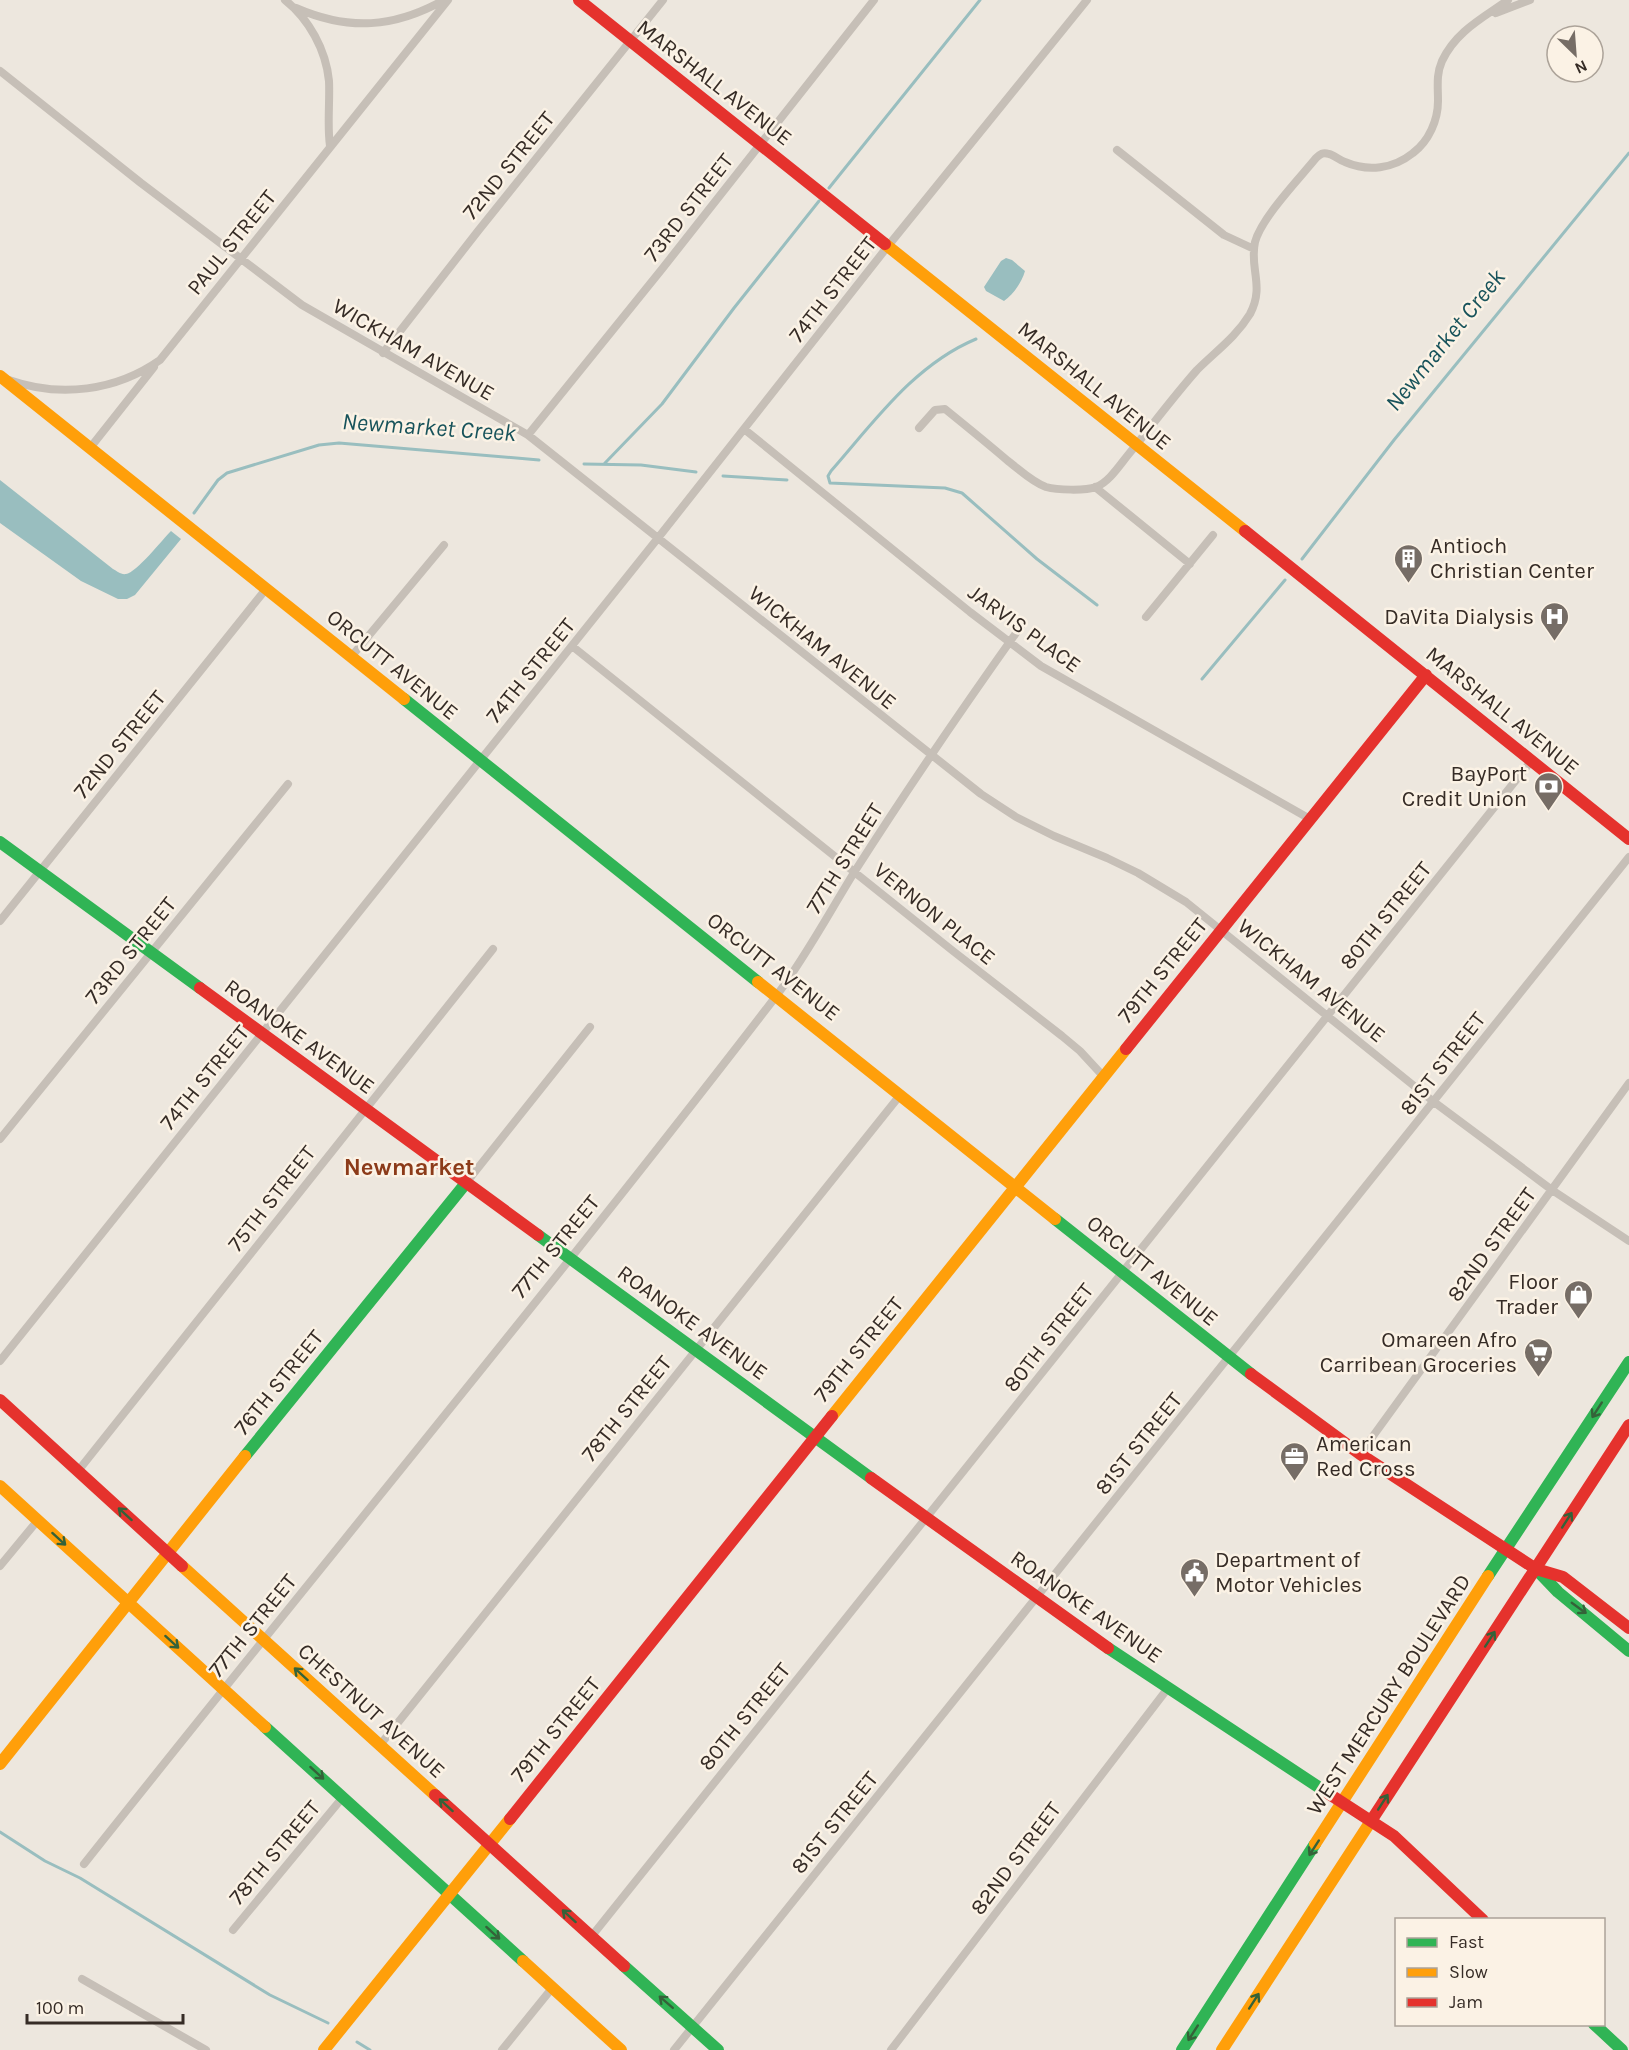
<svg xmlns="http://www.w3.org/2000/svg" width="1629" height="2050" font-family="Karla,sans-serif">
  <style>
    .water { fill: #99bebf }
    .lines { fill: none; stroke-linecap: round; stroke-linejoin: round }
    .stream { stroke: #99bebf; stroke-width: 3 }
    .street { stroke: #c6bfb7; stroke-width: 8 }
    .fast { stroke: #30b455; stroke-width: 12 }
    .slow { stroke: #ff9f0a; stroke-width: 12 }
    .jam { stroke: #e5322d; stroke-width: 12 }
    .oneway { stroke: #346239 }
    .labels { text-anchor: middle; stroke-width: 5; stroke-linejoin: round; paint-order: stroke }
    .street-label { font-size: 22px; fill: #362c26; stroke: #fbf2e5 }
    .poi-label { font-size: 22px; fill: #362c26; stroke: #fbf2e5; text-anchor: end }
    .water-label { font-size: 24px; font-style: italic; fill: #18535b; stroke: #fbf2e5 }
    .neighbourhood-label { font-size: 24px; font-weight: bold; fill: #8c3b19; stroke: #fbf2e5 }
  </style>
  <rect width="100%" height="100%" fill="#ede7de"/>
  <path class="water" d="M1006 258 1012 260 1025 271C1022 282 1013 295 1004 301L986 291 984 287 1001 261Z
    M0 480 113 569C117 571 121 575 126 574 136 573 163 539 171 531L181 539 135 595 127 599H118L81 581 0 523Z"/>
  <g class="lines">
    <path class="stream" d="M829 188 980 0
      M976 339C914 365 874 422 831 471L828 476 830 483 945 488 962 493 1037 559 1097 605
      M605 463 662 404 734 308 819 201
      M584 464 641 465 696 472
      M723 476 787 480
      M194 513 218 480 227 473 319 445 339 443 539 460
      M1302 559 1394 440 1629 153
      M1202 679 1285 580
      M0 1832 45 1861 80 1878 270 1995 328 2023
      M357 2042 370 2050"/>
    <path class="street" d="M285 0C309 19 326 50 329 81 330 103 327 125 330 146
      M296 8C349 31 394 28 444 0
      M1496 13 1530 0
      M0 71 141 183 302 305 528 435 981 794 1016 817 1054 836 1107 858 1138 873 1186 902 1434 1102 1552 1190 1629 1241
      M1117 150 1224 235 1254 249
      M383 353 478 231 663 0
      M9 380C60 398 116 391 160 360L448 0
      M919 428 935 410 945 409C966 426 987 443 1008 461 1020 470 1032 482 1046 487 1057 490 1085 491 1096 487 1109 482 1119 466 1128 455 1151 427 1173 397 1197 370 1216 351 1236 337 1250 314 1265 286 1249 268 1255 242 1262 217 1299 179 1316 158 1320 154 1323 152 1329 154 1334 155 1339 160 1345 162 1368 172 1393 169 1413 153 1429 141 1438 120 1438 101 1438 86 1436 75 1442 61 1456 31 1483 18 1508 0
      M744 429 970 612 1041 666 1310 819
      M528 435 662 269 874 0
      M90 448 154 367
      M1095 487 1190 564
      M1146 617 1213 535
      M572 646 953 951 1062 1036 1080 1051 1104 1077
      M351 657 444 545
      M0 921 266 589
      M0 1139 288 784
      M466 1183 590 1027
      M0 1361 658 538 888 246 1087 0
      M1360 1454 1629 1083
      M78 1471 493 949
      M0 1566 38 1520
      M380 1745 901 1094
      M84 1864C314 1574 551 1289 777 995 806 956 829 913 855 871 908 788 964 706 1021 626
      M233 1930 343 1797
      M591 1937 1532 760
      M82 1979 206 2050
      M502 2050 553 1987
      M674 2050 1629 857
      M891 2050 1168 1688"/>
    <path class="fast" d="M404 699 758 982
      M0 842 200 988
      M1055 1219 1251 1374
      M538 1235 871 1478
      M245 1456 466 1183
      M1537 1570 1558 1592 1629 1651
      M1488 1576 1629 1362
      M1108 1648 1323 1790
      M265 1727 523 1961
      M624 1966 718 2050
      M1594 2024 1622 2050
      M1182 2050 1315 1844"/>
    <path class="slow" d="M885 244 1245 531
      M0 376 404 699
      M758 982 1055 1219
      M832 1416 1126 1049
      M0 1486 265 1727
      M182 1566 435 1795
      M0 1764 245 1456
      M1315 1844 1488 1576
      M523 1961 621 2050
      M324 2050 510 1819
      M1222 2050 1371 1821"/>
    <path class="jam" d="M579 0 885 244
      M1245 531 1629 839
      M200 988 538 1235
      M1126 1049 1426 675
      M1251 1374 1360 1454 1536 1569 1563 1577 1629 1628
      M0 1400 182 1566
      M871 1478 1108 1648
      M1323 1790 1394 1836 1483 1920
      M435 1795 624 1966
      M510 1819 832 1416
      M1371 1821 1629 1425"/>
  </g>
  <defs><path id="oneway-shaft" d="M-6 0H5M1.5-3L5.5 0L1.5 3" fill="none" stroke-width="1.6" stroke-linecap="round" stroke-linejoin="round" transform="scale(1.5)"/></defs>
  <g class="oneway">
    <use href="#oneway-shaft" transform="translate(1597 1410) rotate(123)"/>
    <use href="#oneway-shaft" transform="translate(125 1514) rotate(-138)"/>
    <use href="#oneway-shaft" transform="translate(1567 1520) rotate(-57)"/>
    <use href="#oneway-shaft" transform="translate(59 1539) rotate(42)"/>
    <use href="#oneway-shaft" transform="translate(1579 1608) rotate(36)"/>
    <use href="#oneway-shaft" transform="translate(1490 1639) rotate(-57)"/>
    <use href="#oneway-shaft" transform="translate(172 1642) rotate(42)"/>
    <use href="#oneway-shaft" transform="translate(301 1674) rotate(-138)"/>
    <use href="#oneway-shaft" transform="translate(317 1773) rotate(42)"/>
    <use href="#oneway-shaft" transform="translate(1383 1802) rotate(-57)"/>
    <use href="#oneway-shaft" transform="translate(446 1805) rotate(-138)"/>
    <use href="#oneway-shaft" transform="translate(1314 1848) rotate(123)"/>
    <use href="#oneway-shaft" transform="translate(569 1916) rotate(-138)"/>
    <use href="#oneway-shaft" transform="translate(493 1933) rotate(42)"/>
    <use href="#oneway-shaft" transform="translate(1254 2001) rotate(-57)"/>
    <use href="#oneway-shaft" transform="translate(666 2002) rotate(-139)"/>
    <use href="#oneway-shaft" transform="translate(1193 2033) rotate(123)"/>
  </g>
  <defs>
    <symbol id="building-pin" viewBox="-11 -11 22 30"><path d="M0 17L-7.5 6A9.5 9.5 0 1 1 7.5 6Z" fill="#766d66" stroke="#fbf2e5"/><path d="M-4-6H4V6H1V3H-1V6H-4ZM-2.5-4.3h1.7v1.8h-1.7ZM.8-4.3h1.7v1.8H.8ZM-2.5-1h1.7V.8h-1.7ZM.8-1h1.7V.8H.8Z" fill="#fff"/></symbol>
    <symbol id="hospital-pin" viewBox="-11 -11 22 30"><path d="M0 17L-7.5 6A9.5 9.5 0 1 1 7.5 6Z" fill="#766d66" stroke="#fbf2e5"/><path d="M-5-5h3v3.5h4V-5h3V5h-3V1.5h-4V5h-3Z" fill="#fff"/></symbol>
    <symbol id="bank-pin" viewBox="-11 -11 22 30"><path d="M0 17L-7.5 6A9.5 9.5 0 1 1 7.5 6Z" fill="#766d66" stroke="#fbf2e5"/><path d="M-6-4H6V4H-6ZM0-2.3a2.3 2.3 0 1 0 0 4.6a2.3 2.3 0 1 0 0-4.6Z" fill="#fff"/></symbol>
    <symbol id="shop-pin" viewBox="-11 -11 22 30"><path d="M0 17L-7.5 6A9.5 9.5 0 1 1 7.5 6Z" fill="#766d66" stroke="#fbf2e5"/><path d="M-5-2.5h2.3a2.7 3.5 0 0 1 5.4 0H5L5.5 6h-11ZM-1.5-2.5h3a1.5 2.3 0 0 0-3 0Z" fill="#fff"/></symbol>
    <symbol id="supermarket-pin" viewBox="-11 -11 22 30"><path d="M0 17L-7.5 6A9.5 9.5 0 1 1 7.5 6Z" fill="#766d66" stroke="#fbf2e5"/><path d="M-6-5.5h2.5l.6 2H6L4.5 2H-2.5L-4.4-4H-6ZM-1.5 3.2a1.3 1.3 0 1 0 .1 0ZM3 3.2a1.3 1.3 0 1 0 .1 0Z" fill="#fff"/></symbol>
    <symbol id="office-pin" viewBox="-11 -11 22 30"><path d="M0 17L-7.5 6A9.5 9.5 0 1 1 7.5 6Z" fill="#766d66" stroke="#fbf2e5"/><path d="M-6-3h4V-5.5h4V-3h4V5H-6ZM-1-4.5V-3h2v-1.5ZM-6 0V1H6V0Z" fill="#fff"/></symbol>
    <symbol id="civic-pin" viewBox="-11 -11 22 30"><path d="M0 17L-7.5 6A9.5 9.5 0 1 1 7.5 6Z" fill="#766d66" stroke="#fbf2e5"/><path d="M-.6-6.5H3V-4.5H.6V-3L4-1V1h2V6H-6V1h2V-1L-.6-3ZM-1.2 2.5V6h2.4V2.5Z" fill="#fff"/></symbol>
  </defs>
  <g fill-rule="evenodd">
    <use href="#building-pin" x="1392" y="542" width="33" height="45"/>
    <use href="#hospital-pin" x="1538" y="600" width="33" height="45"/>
    <use href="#bank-pin" x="1532" y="770" width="33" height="45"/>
    <use href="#shop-pin" x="1562" y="1278" width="33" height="45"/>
    <use href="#supermarket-pin" x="1522" y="1336" width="33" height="45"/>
    <use href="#office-pin" x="1278" y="1440" width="33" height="45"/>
    <use href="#civic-pin" x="1178" y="1556" width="33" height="45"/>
  </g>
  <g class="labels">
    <g class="street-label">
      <text transform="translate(715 82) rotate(38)" y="8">MARSHALL AVENUE</text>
      <text transform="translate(508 165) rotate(-51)" y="8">72ND STREET</text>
      <text transform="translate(688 207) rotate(-52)" y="8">73RD STREET</text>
      <text transform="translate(231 242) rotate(-51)" y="8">PAUL STREET</text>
      <text transform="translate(832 289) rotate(-52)" y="8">74TH STREET</text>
      <text transform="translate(414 349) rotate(30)" y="8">WICKHAM AVENUE</text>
      <text transform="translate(1095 385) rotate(39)" y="8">MARSHALL AVENUE</text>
      <text transform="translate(1025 628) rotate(36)" y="8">JARVIS PLACE</text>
      <text transform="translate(823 647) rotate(39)" y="8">WICKHAM AVENUE</text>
      <text transform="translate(393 664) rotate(39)" y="8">ORCUTT AVENUE</text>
      <text transform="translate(530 670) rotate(-51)" y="8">74TH STREET</text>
      <text transform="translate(1503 710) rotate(39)" y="8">MARSHALL AVENUE</text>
      <text transform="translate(119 744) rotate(-51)" y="8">72ND STREET</text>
      <text transform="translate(844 858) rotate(-58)" y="8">77TH STREET</text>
      <text transform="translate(935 913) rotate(39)" y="8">VERNON PLACE</text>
      <text transform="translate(1385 915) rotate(-51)" y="8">80TH STREET</text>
      <text transform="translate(130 950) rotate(-51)" y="8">73RD STREET</text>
      <text transform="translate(774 966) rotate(38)" y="8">ORCUTT AVENUE</text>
      <text transform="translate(1162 970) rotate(-51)" y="8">79TH STREET</text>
      <text transform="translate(1312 980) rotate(39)" y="8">WICKHAM AVENUE</text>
      <text transform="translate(300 1036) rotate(36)" y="8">ROANOKE AVENUE</text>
      <text transform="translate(1442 1063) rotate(-52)" y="8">81ST STREET</text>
      <text transform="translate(204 1077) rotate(-51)" y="8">74TH STREET</text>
      <text transform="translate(271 1198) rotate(-52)" y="8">75TH STREET</text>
      <text transform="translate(1491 1244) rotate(-54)" y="8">82ND STREET</text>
      <text transform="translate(555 1246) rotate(-51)" y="8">77TH STREET</text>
      <text transform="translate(1153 1270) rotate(39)" y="8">ORCUTT AVENUE</text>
      <text transform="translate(693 1322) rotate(36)" y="8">ROANOKE AVENUE</text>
      <text transform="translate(1048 1337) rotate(-52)" y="8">80TH STREET</text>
      <text transform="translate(858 1349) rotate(-51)" y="8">79TH STREET</text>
      <text transform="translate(278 1382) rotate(-51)" y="8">76TH STREET</text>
      <text transform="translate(626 1408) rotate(-51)" y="8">78TH STREET</text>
      <text transform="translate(1138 1443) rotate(-51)" y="8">81ST STREET</text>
      <text transform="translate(1087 1606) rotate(35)" y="8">ROANOKE AVENUE</text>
      <text transform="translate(252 1625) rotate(-51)" y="8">77TH STREET</text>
      <text transform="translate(1388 1694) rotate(-57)" y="8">WEST MERCURY BOULEVARD</text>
      <text transform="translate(372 1710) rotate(42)" y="8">CHESTNUT AVENUE</text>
      <text transform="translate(744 1716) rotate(-51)" y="8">80TH STREET</text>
      <text transform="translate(555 1729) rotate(-51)" y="8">79TH STREET</text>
      <text transform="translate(834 1822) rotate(-51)" y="8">81ST STREET</text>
      <text transform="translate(274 1852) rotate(-50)" y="8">78TH STREET</text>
      <text transform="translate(1015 1858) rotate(-53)" y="8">82ND STREET</text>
    </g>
    <g class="poi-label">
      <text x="1430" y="553" text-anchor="start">Antioch<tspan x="1430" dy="25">Christian Center</tspan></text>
      <text x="1534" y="624">DaVita Dialysis</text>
      <text x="1527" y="781">BayPort<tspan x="1527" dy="25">Credit Union</tspan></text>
      <text x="1558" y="1289">Floor<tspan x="1558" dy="25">Trader</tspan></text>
      <text x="1517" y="1347">Omareen Afro<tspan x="1517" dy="25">Carribean Groceries</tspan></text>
      <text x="1316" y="1451" text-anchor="start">American<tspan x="1316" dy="25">Red Cross</tspan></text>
      <text x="1215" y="1567" text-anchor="start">Department of<tspan x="1215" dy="25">Motor Vehicles</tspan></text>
    </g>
    <g class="water-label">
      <text transform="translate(1445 340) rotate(-51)" y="8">Newmarket Creek</text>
      <text transform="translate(429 427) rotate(4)" y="8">Newmarket Creek</text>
    </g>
    <g class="neighbourhood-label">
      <text x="409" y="1175">Newmarket</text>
    </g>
  </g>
  <rect x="1395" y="1918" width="210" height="108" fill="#fbf2e5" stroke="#aca399" stroke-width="1.5"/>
  <rect x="1407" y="1938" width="30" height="9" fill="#30b455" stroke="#aca399" stroke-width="1.5"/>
  <text x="1449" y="1948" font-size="18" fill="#362c26">Fast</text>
  <rect x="1407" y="1968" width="30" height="9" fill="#ff9f0a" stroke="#aca399" stroke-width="1.5"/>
  <text x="1449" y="1978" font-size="18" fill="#362c26">Slow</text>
  <rect x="1407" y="1998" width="30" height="9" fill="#e5322d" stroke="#aca399" stroke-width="1.5"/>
  <text x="1449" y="2008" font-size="18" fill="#362c26">Jam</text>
  <g transform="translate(1575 54) rotate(155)"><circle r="28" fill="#fbf2e5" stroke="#aca399" stroke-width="1.5"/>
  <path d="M0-4.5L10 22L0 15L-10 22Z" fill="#766d66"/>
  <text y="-9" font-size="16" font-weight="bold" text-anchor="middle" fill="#362c26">N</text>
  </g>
  <path d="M27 2014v9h156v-9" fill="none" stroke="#362c26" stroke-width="3"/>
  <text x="36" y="2014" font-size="18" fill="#362c26" stroke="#fbf2e5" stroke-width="4.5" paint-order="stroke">100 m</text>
</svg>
